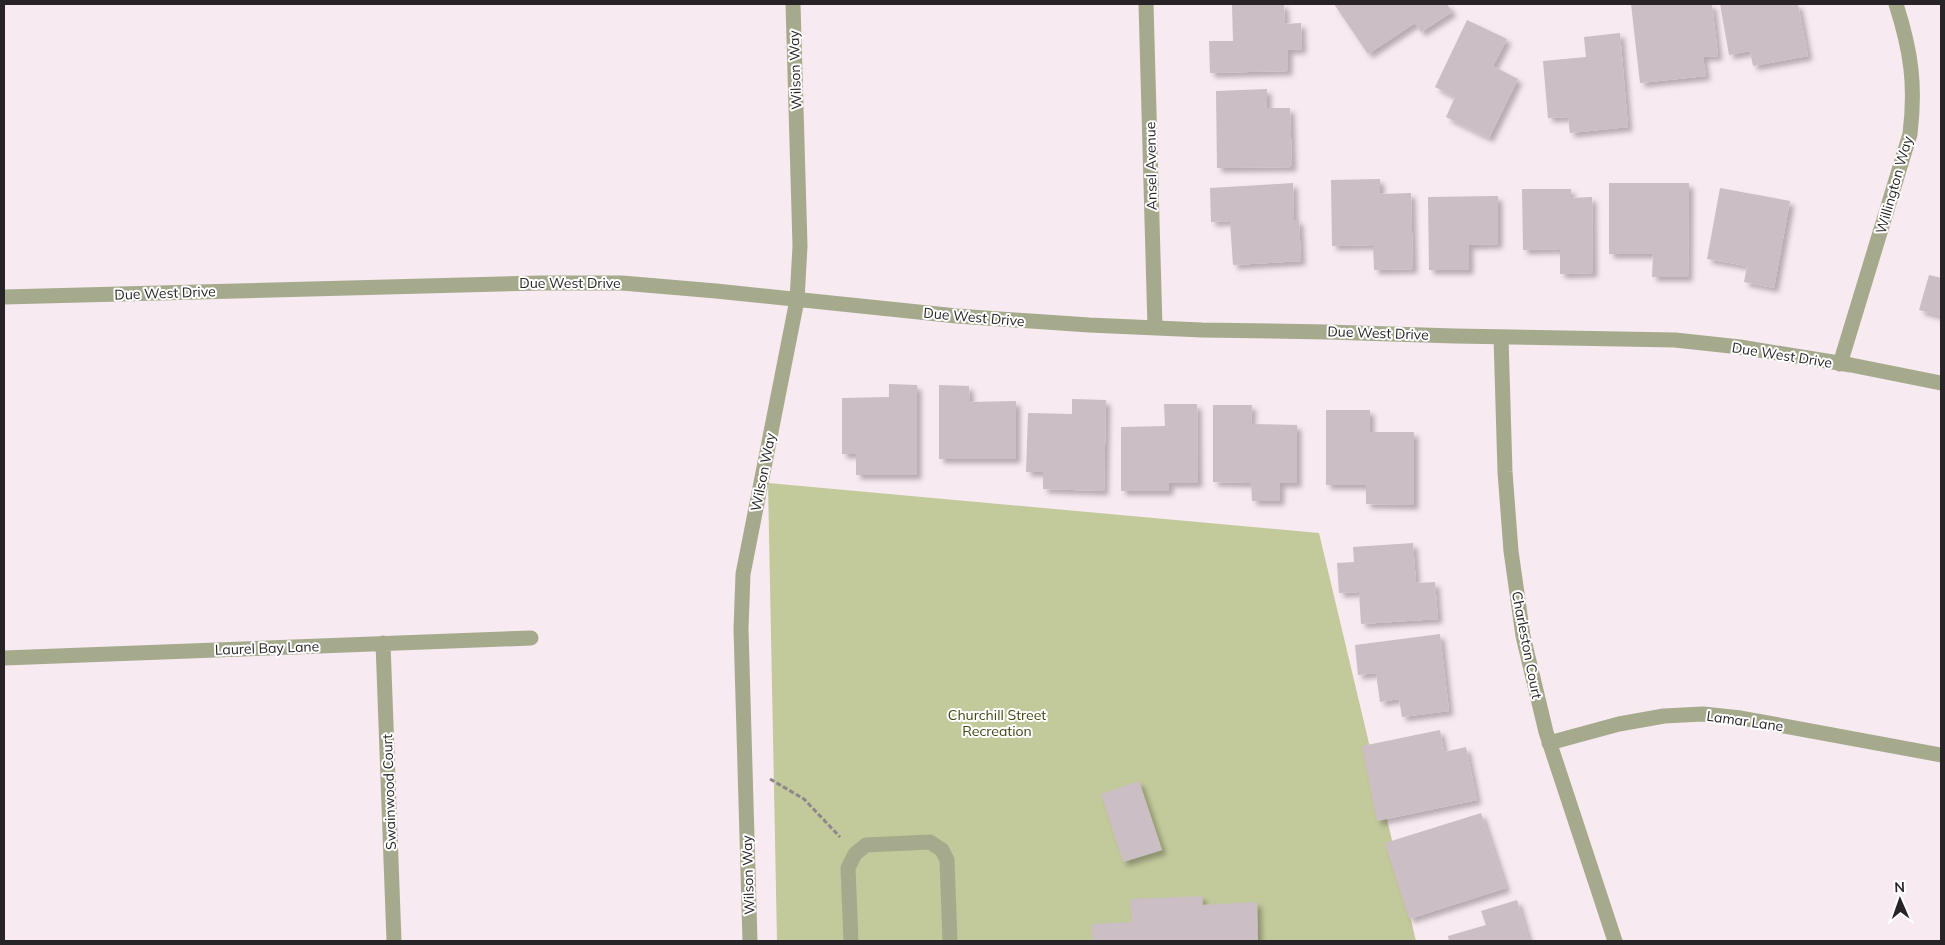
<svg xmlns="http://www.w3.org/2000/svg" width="1945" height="945" font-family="Mulish,sans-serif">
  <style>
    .green { fill: #c2c99a }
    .building { fill: #cbbec5; filter: url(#shadow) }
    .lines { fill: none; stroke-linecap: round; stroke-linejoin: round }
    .path { stroke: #8f868b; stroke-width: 3; stroke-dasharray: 5 2.5; stroke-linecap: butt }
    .minor { stroke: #a5aa8d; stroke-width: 15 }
    .labels { text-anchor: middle; stroke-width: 4; stroke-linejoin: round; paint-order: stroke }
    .street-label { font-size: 14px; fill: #282326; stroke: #fff }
    .park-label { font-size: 14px; fill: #3e430f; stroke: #fff }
  </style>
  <defs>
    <filter id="shadow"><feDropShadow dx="4.5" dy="4.5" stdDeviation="2.5" flood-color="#0004"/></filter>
  </defs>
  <rect width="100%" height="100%" fill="#f8eaf1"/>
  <path class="green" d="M768 483 1319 533 1416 941H777Z"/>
  <path class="building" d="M1232 4H1284L1285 24 1301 23 1302 49 1288 50V71L1210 73 1209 41H1233Z
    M1334 4H1447L1452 12 1421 32 1415 23 1368 54Z
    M1631 4H1712L1718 56 1703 57 1706 76 1640 83Z
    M1720 4H1798L1808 56 1753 66 1750 51 1729 55Z
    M1467 20 1507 39 1493 66 1518 79 1489 138 1446 117 1455 97 1435 87Z
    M1620 33 1628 127 1570 133 1568 117 1548 118 1543 61 1586 57 1584 37Z
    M1267 89V108H1290L1292 167 1217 168 1216 91Z
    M1380 179V194L1411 193 1413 269 1374 270 1373 245 1332 246 1331 180Z
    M1293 183 1294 220H1299L1301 261 1233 265 1230 221 1211 222 1210 188Z
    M1609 183H1689L1688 277H1652L1653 254H1609Z
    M1720 188 1790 201 1774 288 1744 282 1747 266 1707 259Z
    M1522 189H1571V198L1592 197 1593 273 1560 274V249L1523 250Z
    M1498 196V244L1469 245V270H1429L1428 197Z
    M1929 275 1941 278V316L1919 310Z
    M889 384 917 385V475H856V454H842V398L889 397Z
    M939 385 969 386 970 402 1016 401V459H939Z
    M1072 399 1106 400 1104 491 1043 489V472H1026L1028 413 1072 414Z
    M1164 404H1197L1198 483H1169V491H1121V427L1165 426Z
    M1213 405H1252L1251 424 1297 425V483H1280V501H1252L1251 483 1213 482Z
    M1326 410H1370V432H1414V505L1366 504V485H1326Z
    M1413 543 1416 583 1435 582 1438 619 1361 624 1359 592 1339 593 1337 563 1354 562 1353 547Z
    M1440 634 1449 711 1402 717 1399 699 1380 702 1376 673 1358 675 1355 645Z
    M1440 730 1444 752 1466 747 1477 800 1377 821 1362 746Z
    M1139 781 1162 850 1123 862 1101 794Z
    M1481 813 1506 888 1409 919 1385 843Z
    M1202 896 1203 905 1257 902 1258 941H1092V924L1132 922 1130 899Z
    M1517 900 1529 941H1449L1448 936 1486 925 1481 911Z"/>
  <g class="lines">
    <path class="path" d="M770 779 804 799 840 837"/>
    <path class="minor" d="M1146 4 1155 328
      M4 297 541 283H622L716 291 957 316 1089 325 1202 330 1327 332 1455 336 1675 340 1740 347 1851 365 1941 383
      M1501 337 1505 472 1511 551 1523 636 1546 732 1615 941
      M1840 364 1910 134C1916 85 1911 51 1896 4
      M383 643 394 941
      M4 658 531 638
      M1549 743 1619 724 1664 716 1703 714 1741 718 1941 755
      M750 941 741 629 743 574 797 300 800 246 793 4
      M851 941 848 868 855 854 866 845 930 842 942 850 947 860 950 941"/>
  </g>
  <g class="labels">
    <g class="street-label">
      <text transform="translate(795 70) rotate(-92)" y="5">Wilson Way</text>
      <text transform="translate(1151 166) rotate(-91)" y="5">Ansel Avenue</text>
      <text transform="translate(1894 185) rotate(-74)" y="5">Willington Way</text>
      <text x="570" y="288">Due West Drive</text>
      <text transform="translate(165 293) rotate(-2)" y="5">Due West Drive</text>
      <text transform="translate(974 317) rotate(5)" y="5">Due West Drive</text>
      <text transform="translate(1378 333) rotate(2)" y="5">Due West Drive</text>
      <text transform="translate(1782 355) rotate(9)" y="5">Due West Drive</text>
      <text transform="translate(763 472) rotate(-79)" y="5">Wilson Way</text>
      <text transform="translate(1527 645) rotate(79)" y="5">Charleston Court</text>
      <text transform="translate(267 648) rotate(-2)" y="5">Laurel Bay Lane</text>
      <text transform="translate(1745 721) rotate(8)" y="5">Lamar Lane</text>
      <text transform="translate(389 792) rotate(-92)" y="5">Swainwood Court</text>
      <text transform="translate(748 875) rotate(-92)" y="5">Wilson Way</text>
    </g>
    <g class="park-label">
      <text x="997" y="720">Churchill Street<tspan x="997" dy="16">Recreation</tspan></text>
    </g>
  </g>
  <rect width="1945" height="945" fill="none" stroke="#282326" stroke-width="10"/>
  <g transform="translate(1900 900) rotate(358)" stroke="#ffffff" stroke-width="4" paint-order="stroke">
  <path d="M0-4L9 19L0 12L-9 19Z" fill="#282326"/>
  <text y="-8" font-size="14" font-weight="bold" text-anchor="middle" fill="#282326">N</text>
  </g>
</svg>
